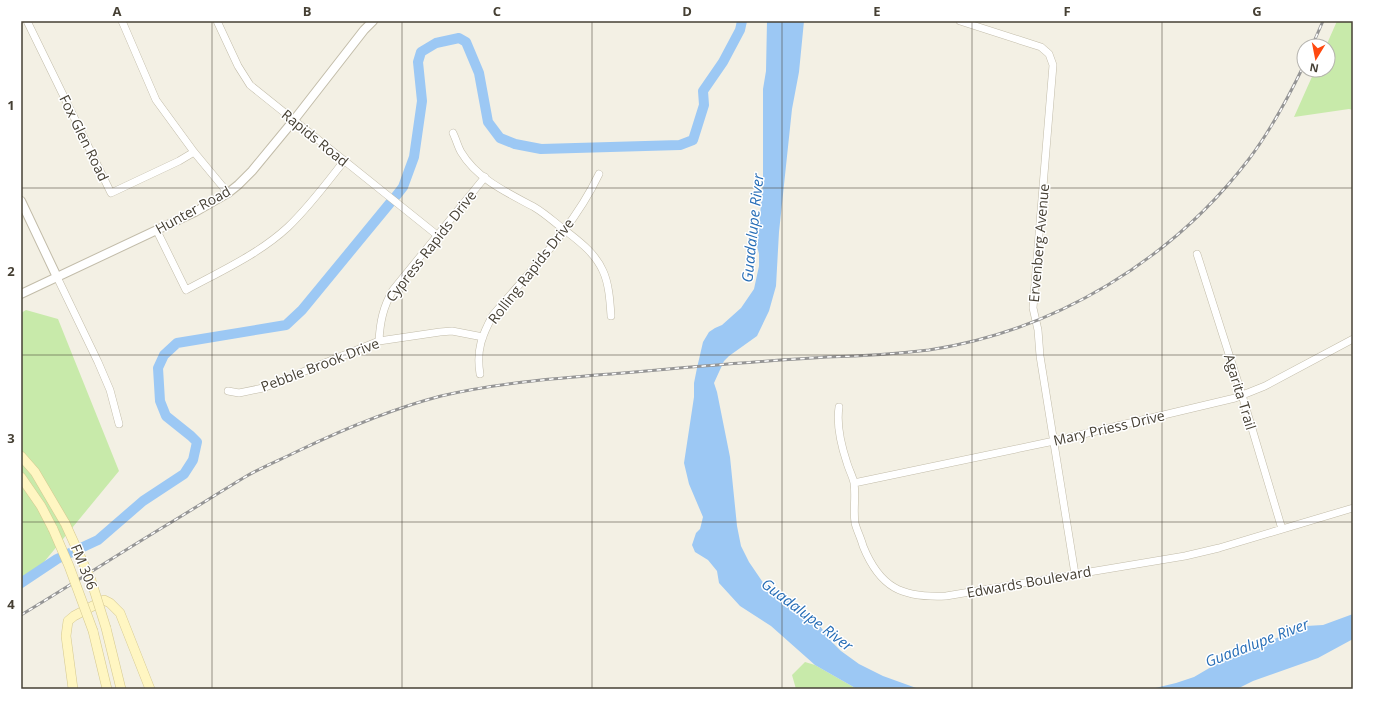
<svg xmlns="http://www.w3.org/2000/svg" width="1374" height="710" font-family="'Open Sans',sans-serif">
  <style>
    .green { fill: #c8eaaa }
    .water { fill: #9cc8f4 }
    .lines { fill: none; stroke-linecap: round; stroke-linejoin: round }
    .river { stroke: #9cc8f4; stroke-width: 10 }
    .minor-casing { stroke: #c2bca9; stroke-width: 8 }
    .tertiary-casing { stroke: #c2bca9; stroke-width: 10 }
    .secondary-casing { stroke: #d6ca91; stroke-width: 10 }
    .minor { stroke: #fff; stroke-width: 7 }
    .tertiary { stroke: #fff; stroke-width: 8 }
    .secondary { stroke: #fff6c2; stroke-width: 9 }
    .rail-casing { stroke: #959595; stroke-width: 3 }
    .rail { stroke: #fff; stroke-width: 1.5; stroke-dasharray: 4.5; stroke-linecap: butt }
    .secondary-bridge-casing { stroke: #d6ca91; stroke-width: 10; stroke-linecap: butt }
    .secondary-bridge { stroke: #fff6c2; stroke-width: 9 }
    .grid { fill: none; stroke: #464034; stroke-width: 1; stroke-opacity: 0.55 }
    .labels { text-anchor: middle; stroke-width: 3; stroke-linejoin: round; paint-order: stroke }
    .street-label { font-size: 14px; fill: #464034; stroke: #fff }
    .water-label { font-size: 15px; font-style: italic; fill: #276eb7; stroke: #fff }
    .neatline { fill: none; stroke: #464034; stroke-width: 1.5 }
    .grid-label { font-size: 13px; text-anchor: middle; font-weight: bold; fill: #464034 }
  </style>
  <rect width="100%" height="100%" fill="#f3f0e4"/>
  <path class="green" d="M1337 21H1353V110L1349 109 1294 117 1315 70H1328V46H1326Z
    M26 310 58 319 119 471 21 590V313Z
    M805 662 815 665 857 689H796L792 675Z"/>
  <path class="water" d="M767 21H804L799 72 792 109 779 232 776 286 769 311 757 336 729 356 724 361 714 383 717 392 730 457 737 526 741 546 749 562 764 584 800 606 809 617 820 626 830 640 841 651 859 664 883 676 919 689H857L815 665 771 626 740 606 719 583 717 571 708 560 695 552 692 545 696 533 700 529 703 517 689 484 684 463 694 397V383L697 368 703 342 709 332 715 328 722 325 741 308 754 289 759 266V254L757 246 763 183V89L766 71Z
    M1353 614V639L1318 658 1253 681 1237 689H1151L1176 683 1194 677 1223 660 1306 626 1323 625Z"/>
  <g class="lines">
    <path class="river" d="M396 196 403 187 414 157 422 101 418 62 421 52 436 43 459 38 466 42 479 73 488 122 500 138 515 144 541 149 680 145 693 140 704 105 703 91 723 62 740 30 742 21
      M21 583 57 559 98 540 143 501 184 474 193 460 197 442 191 436 166 416 160 401 158 368 164 355 177 343 286 325 302 310 390 203"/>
    <defs>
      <path id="minor" d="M27 21 111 193 179 161 194 152
        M122 21 156 100 194 152 228 193
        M217 21 238 66 250 85 437 235
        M960 21 1041 47 1049 54 1053 65 1033 308 1038 330 1040 356 1075 574
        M453 133C456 139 458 147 461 152 477 179 508 193 534 207 546 214 555 223 566 231 580 242 595 253 603 271 609 284 610 301 611 316
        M157 231 186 290C221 271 259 254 288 227 309 207 326 184 344 161
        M1197 254 1242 395 1282 529
        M57 277 98 362 110 390 119 424
        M379 341C380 322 383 307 393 290L485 177
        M480 374C476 350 482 335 493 315 531 270 574 227 599 174
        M228 391 239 393 263 388 379 341 440 332 452 331 483 337
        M839 407C836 426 841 445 847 463 849 470 853 477 854 483 856 496 853 510 855 523 857 531 861 538 863 546 880 588 902 598 946 596L1185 556 1219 548 1353 508
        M854 483 1054 441 1235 398 1265 386 1353 339"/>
      <path id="tertiary" d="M21 201 57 277
        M21 294 195 212 228 193 238 185 252 171 294 120 364 30 373 21"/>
      <path id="secondary" d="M21 456 35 472 65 523
        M21 477 41 506 53 529
        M106 628 121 689
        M93 631 107 689
        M73 689 66 636 68 621 74 616 104 600 110 603 120 613 150 689"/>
    </defs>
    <use href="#minor" class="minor-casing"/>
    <use href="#tertiary" class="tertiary-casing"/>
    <use href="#secondary" class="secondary-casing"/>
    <use href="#minor" class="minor"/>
    <use href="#tertiary" class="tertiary"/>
    <use href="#secondary" class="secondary"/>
    <defs>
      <path id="rail" d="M1312 46 1323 21
        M21 615C71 585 120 553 170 523 195 508 220 492 245 477 262 467 280 460 298 451 344 429 391 409 441 396 501 382 562 378 623 373 691 367 759 361 827 357 861 356 895 354 929 350 1055 331 1172 260 1249 159 1271 130 1288 98 1304 65"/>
    </defs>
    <use href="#rail" class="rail-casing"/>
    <use href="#rail" class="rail"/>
    <defs>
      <path id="secondary-bridge" d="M65 523 91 580 106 628
        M53 529 69 566 93 631"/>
    </defs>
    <use href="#secondary-bridge" class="secondary-bridge-casing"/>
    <use href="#secondary-bridge" class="secondary-bridge"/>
  </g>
  <path class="grid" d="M212 21V689M402 21V689M592 21V689M782 21V689M972 21V689M1162 21V689M21 188H1353M21 355H1353M21 522H1353"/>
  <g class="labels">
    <g class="street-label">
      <text transform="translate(84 138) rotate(64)" y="5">Fox Glen Road</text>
      <text transform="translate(315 138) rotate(39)" y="5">Rapids Road</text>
      <text transform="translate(193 210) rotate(-29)" y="5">Hunter Road</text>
      <text transform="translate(1039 243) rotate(-85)" y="5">Ervenberg Avenue</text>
      <text transform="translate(431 246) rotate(-52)" y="5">Cypress Rapids Drive</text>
      <text transform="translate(531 271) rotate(-52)" y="5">Rolling Rapids Drive</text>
      <text transform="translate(320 365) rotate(-21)" y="5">Pebble Brook Drive</text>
      <text transform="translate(1240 392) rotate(73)" y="5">Agarita Trail</text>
      <text transform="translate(1109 428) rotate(-13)" y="5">Mary Priess Drive</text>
      <text transform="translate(84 567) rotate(68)" y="5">FM 306</text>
      <text transform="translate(1029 582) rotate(-10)" y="5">Edwards Boulevard</text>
    </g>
    <g class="water-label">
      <text transform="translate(753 228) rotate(-84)" y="5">Guadalupe River</text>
      <text transform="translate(807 615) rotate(37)" y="5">Guadalupe River</text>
      <text transform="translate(1257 643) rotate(-21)" y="5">Guadalupe River</text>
    </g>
  </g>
  <rect width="1374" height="710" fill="none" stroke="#ffffff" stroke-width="44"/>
  <g transform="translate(1316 58) rotate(190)"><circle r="19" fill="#ffffff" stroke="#b5b3ae"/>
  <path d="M0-3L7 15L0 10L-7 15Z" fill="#ff490f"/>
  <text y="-6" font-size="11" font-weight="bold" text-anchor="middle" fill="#464034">N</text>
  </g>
  <rect x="22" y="22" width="1330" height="666" class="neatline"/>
  <g class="grid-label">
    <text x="117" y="16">A</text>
    <text x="307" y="16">B</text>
    <text x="497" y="16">C</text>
    <text x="687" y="16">D</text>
    <text x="877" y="16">E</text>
    <text x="1067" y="16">F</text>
    <text x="1257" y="16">G</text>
    <text x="11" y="110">1</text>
    <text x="11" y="276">2</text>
    <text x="11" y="443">3</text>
    <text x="11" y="609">4</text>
  </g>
</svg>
